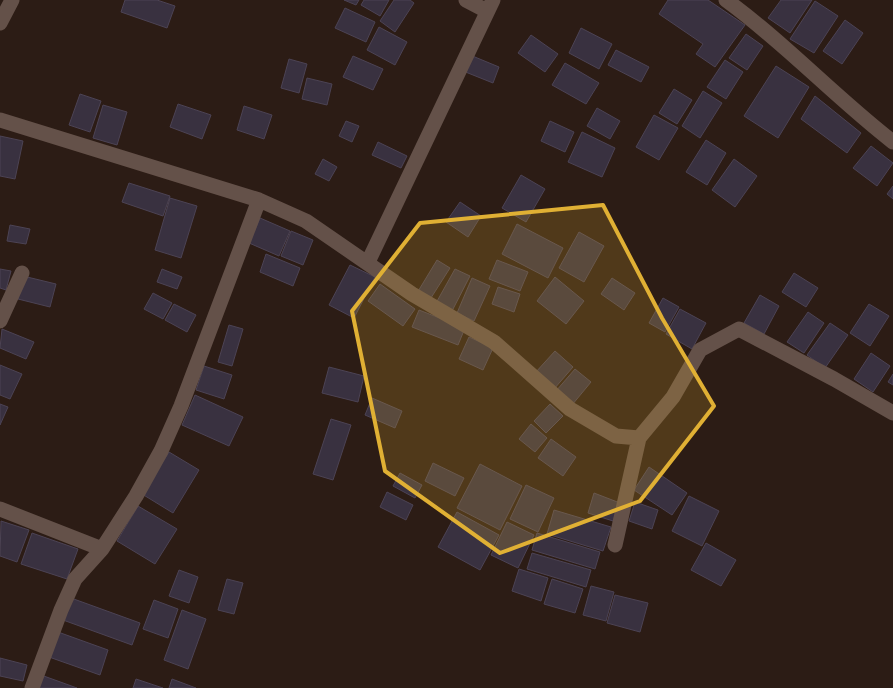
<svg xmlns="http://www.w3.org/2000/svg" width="893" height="688" font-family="Poppins,sans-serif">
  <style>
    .building { fill: #393140; stroke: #4c4354 }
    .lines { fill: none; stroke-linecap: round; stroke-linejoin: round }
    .minor { stroke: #645149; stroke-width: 15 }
    .marked { fill: #e0b034; fill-opacity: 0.2; stroke: #e0b034; stroke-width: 4; stroke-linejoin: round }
  </style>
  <rect width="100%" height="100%" fill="#2c1c15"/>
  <path class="building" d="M125 0H157L175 6 167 28 121 12Z
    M344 0H359L356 5Z
    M364 0H389L380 16 361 5Z
    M394 0H410L414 3 395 32 380 21Z
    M668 0H708L745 25 715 67 696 54 703 44 659 14Z
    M781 0H812L790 33 768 18Z
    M815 1 838 16 814 53 790 39Z
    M345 8 375 22 366 42 335 28Z
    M845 20 863 33 842 64 823 51Z
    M379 27 407 42 395 65 367 50Z
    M581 28 612 44 599 69 569 53Z
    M746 34 763 46 747 70 729 58Z
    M531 35 558 54 545 72 518 53Z
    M616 50 649 67 641 82 608 65Z
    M470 55 499 67 493 83 463 71Z
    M353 56 383 69 373 90 343 77Z
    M289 59 307 64 299 93 281 88Z
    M725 60 743 72 726 99 707 87Z
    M565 63 599 83 586 104 552 85Z
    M776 66 809 87 778 138 744 116Z
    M307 78 332 84 327 105 302 99Z
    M674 89 692 100 677 124 659 113Z
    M703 91 722 103 700 138 682 126Z
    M80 94 101 101 90 132 69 125Z
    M815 96 861 133 847 153 801 119Z
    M178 104 211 115 202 139 170 127Z
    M103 105 127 112 117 145 93 138Z
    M244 106 272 115 264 139 237 130Z
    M597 108 620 121 610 139 587 126Z
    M654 115 678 128 659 160 636 147Z
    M346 121 359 126 352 142 339 136Z
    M550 121 574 132 565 152 541 141Z
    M582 132 615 148 602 177 568 162Z
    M0 136 23 141 15 179 0 176Z
    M706 140 726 153 707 185 686 172Z
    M378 142 407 156 401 168 372 155Z
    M871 146 893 163 877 186 853 168Z
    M323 159 337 167 329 181 315 174Z
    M734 159 757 176 735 207 712 190Z
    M521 175 545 189 526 222 502 208Z
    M129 183 170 196 163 216 122 202Z
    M893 186V199L887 194Z
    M170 198 197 206 181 258 155 250Z
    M460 202 481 216 468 237 446 222Z
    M260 218 290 231 279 256 249 243Z
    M517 224 563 248 548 278 502 254Z
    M10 225 30 229 26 244 7 241Z
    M291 231 313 240 303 265 281 256Z
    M579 232 604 246 584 282 559 268Z
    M266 254 300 268 293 286 260 272Z
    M437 260 450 268 429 301 417 293Z
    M497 260 528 272 520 291 489 279Z
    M350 265 375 277 354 318 329 305Z
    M0 269 11 271 6 290 0 288Z
    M162 269 182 277 177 289 157 282Z
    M455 269 470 276 452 311 436 303Z
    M794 273 818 288 806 307 782 292Z
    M23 276 56 284 50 307 18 299Z
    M555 277 584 301 566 324 537 301Z
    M472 278 490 286 474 321 457 313Z
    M612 278 635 293 624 310 601 294Z
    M380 284 415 309 403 326 368 301Z
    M498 287 520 294 514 312 492 304Z
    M153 293 172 303 163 319 144 309Z
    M760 295 779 306 764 334 744 323Z
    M663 298 679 307 665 332 649 323Z
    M174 304 196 315 187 332 165 320Z
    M869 304 889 316 870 346 850 333Z
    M680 309 706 323 692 349 666 334Z
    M419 310 465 328 458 345 412 327Z
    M808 312 824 323 804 353 787 342Z
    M830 323 848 335 825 368 807 355Z
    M229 325 243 329 232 366 218 362Z
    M2 329 34 342 26 359 0 348Z
    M469 337 493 348 483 370 459 359Z
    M555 351 573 367 554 389 535 373Z
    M871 353 890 366 873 392 854 379Z
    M0 365 22 374 10 399 0 395Z
    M204 366 232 375 224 399 196 390Z
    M329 367 364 376 358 402 322 393Z
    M575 369 591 382 572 405 556 391Z
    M893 374V385L888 382Z
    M195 395 243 417 229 446 182 425Z
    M372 398 402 411 395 428 365 415Z
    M0 404 8 407 0 425Z
    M550 404 563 416 546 433 534 421Z
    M331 419 351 425 333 480 313 474Z
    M531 424 547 438 535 452 519 439Z
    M551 439 576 457 563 476 538 458Z
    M169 452 199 470 173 513 142 494Z
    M433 463 464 478 455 496 425 481Z
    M480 464 522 486 500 530 457 508Z
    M649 467 687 493 672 515 634 490Z
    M400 473 422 485 415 498 393 486Z
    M526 485 554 498 538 532 510 519Z
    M387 492 413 505 406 520 380 507Z
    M594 493 620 503 613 521 588 513Z
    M689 496 719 511 702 546 672 531Z
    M635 502 658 510 652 529 629 521Z
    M138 506 177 529 155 564 117 541Z
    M554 510 611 527 603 551 547 534Z
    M457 512 499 535 480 570 438 547Z
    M1 521 29 530 17 562 0 556Z
    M507 522 534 535 518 568 491 555Z
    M32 533 78 549 67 579 21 564Z
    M537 533 600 552 595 569 532 550Z
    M706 543 736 560 721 586 691 570Z
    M532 553 591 570 586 587 527 569Z
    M519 569 548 578 541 601 512 591Z
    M179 570 198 577 189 603 169 596Z
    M227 579 243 583 234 614 218 610Z
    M552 579 583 589 575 613 544 604Z
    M591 586 614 592 606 621 583 615Z
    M615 595 648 603 640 632 607 623Z
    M71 598 140 623 132 645 63 620Z
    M154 600 178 609 168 638 143 629Z
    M182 610 206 619 188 669 164 660Z
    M58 632 108 650 100 675 49 657Z
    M0 658 27 665 23 681 0 676Z
    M41 675 77 688H36Z
    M136 679 163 688H133Z
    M172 679 196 688H169Z"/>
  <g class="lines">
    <path class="minor" d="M466 0 487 11
      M726 0C785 43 835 97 893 142
      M0 23 12 0
      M0 120 259 200 306 221 412 294 494 342 570 409 616 436 639 438 673 397 700 350 739 329 834 379 893 413
      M368 262 493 0
      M0 321 22 273
      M0 509 102 549
      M615 545 639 438
      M32 688 61 610 75 579 102 549 136 496 161 451 181 406 259 200"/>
  </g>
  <path class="marked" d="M603 205 662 318 714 406 640 501 500 553 385 471 352 311 420 223Z"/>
</svg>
